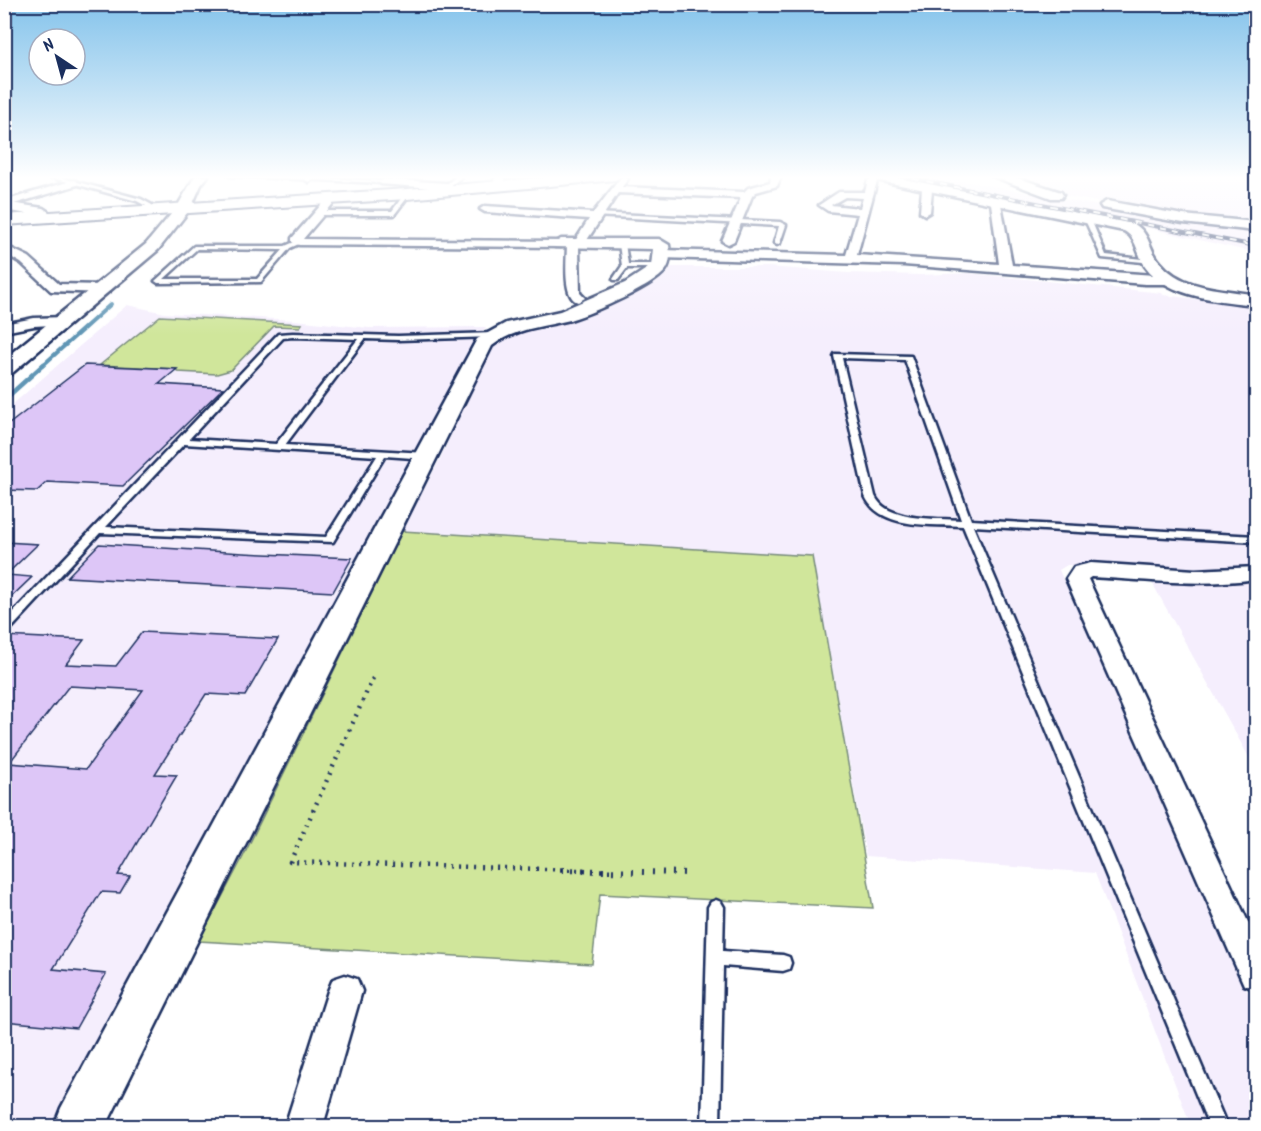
<svg xmlns="http://www.w3.org/2000/svg" width="1261" height="1131" font-family="Kalam,sans-serif">
  <style>
    .built { fill: #f5eefd }
    .green { fill: #d0e69b; stroke: #768a7c; stroke-width: 1.5 }
    .lines { fill: none; stroke-linecap: round; stroke-linejoin: round }
    .stream-far1 { stroke: #6096b5; stroke-width: 4 }
    .stream { stroke: #6096b5; stroke-width: 4.5 }
    .building { fill: #ddc6f7; stroke: #1b2f5e; stroke-width: 1.5; fill-rule: evenodd }
    .lane-casing { stroke: #1b2f5e; stroke-width: 5 }
    .street-casing { stroke: #1b2f5e; stroke-width: 5 }
    .secondary-casing { stroke: #1b2f5e; stroke-width: 5 }
    .primary-casing { stroke: #1b2f5e; stroke-width: 4 }
    .path-far1 { stroke: #1b2f5e; stroke-width: 4.5; stroke-dasharray: 2 6; stroke-linecap: butt }
    .path { stroke: #1b2f5e; stroke-width: 6; stroke-dasharray: 2 8; stroke-linecap: butt }
    .lane { fill: #fff; fill-rule: evenodd }
    .street { fill: #fff; fill-rule: evenodd }
    .secondary { fill: #fff; fill-rule: evenodd }
    .primary { fill: #fff; fill-rule: evenodd }
    .rail-casing { stroke: #1b2f5e; stroke-width: 4 }
    .rail { stroke: #fff; stroke-width: 2; stroke-dasharray: 7; stroke-linecap: butt }
  </style>
  <rect width="100%" height="100%" fill="#fff"/>
  <filter id="ink" filterUnits="userSpaceOnUse"><feTurbulence type="fractalNoise" baseFrequency=".0167" numOctaves="2"/><feDisplacementMap in="SourceGraphic" scale="12" xChannelSelector="R" yChannelSelector="G"/><feConvolveMatrix kernelMatrix="1 2 1 2 8 2 1 2 1" color-interpolation-filters="sRGB"/></filter>
  <g filter="url(#ink)">
    <path class="built" d="M889 176H936L1182 221 1256 230V253L1126 223Z
      M1005 176H1256V226L1195 220 1066 196Z
      M666 267H768L848 273 921 275 968 273 1162 293 1163 295 1256 306V566L1226 571 1067 565 1059 570 1256 1011V1126H1191L1095 873 866 856 812 556 402 531 440 459 489 352 500 340Z
      M127 305 165 313 294 320 369 328 486 327 475 340 52 1126H5V411Z
      M1150 579 1245 582 1256 580V770Z"/>
    <path class="green" d="M160 316 302 324 300 327 274 326 231 370 217 374 178 372 176 369 100 365Z
      M402 531 812 556 873 908 600 894 592 964 199 941 242 859Z"/>
    <g class="lines">
      <path class="stream-far1" d="M42 366 111 304"/>
      <path class="stream" d="M4 400 44 364"/>
    </g>
    <path class="building" d="M85 365 177 369 159 384 223 388 123 486 47 482 37 491 4 490V428Z
      M4 542 38 544 6 575 32 577 4 604Z
      M99 544 243 553 352 558 333 592 67 577Z
      M142 632 278 639 245 696 206 694 155 774 177 775 118 875 130 876 120 893 101 892 53 969 106 974 76 1028 4 1021V636L84 640 66 664 116 666ZM69 686 143 690 86 769 9 763Z"/>
    <g class="lines">
      <defs>
        <path id="lane" d="M46 176H55L141 199 152 205 154 210 149 211 148 207 137 201Z
          M229 176H279L384 181 386 182 384 183Z
          M457 176H463L449 187H445V185Z
          M405 193 410 194 394 215H320L317 213 320 211H392Z
          M596 213 780 222 786 225 780 243 777 245 774 243 779 226 594 216Z
          M1091 217 1094 219 1092 222 1106 255 1151 260 1153 261V263L1102 258 1086 222Z
          M299 240 301 241V243L290 248 261 282 158 283 155 281 194 246H285ZM197 249 283 250 257 279H164Z
          M622 242 625 244 628 264H660L663 266 660 268H627L618 280H614L613 279 622 266 619 244Z
          M293 333 398 336 494 333 498 335 494 337 398 340 365 339 285 445 426 453 430 456 426 459 385 456 333 542 100 533 8 632 4 633V622L278 334ZM293 337 358 339 276 444 189 439 283 338ZM184 444 377 456 326 537 106 527Z
          M835 354 911 356 971 520 1256 536V542L973 526 1227 1126H1209L963 526C932 524 880 530 865 496L834 356ZM842 358 905 360 961 520C936 518 887 522 875 496Z
          M716 900 721 902 724 907 723 951 783 955 789 957 791 963 789 969 783 971 723 966 720 1126H702L708 907 711 902Z"/>
        <path id="street" d="M306 176H316L309 182 304 179Z
          M495 176H505L502 189 493 187Z
          M622 176 628 179 622 187 744 192 748 188 770 182 771 176H781L777 186 756 192 752 196 734 241 728 244 722 241 741 198 618 193 583 246 579 247 580 293 585 298 578 302C562 298 567 259 567 244L575 241 589 219 485 212 480 209 485 206 593 213Z
          M872 176 883 177 877 181 857 255 999 264 991 203 999 198 1004 201 1001 204 1012 265 1169 276 1175 280 1169 284H1145L904 265 662 258 656 254 662 250 846 255 858 214 828 211 819 205 839 192H865L868 180ZM845 197 863 198 860 208 831 205Z
          M384 179 447 183 464 190 459 193 446 189 381 184 379 182Z
          M74 180 77 181V185L4 207V201Z
          M930 184 935 187 932 190 930 212 925 215 920 212 922 189Z
          M332 196 337 199 303 239 561 241 567 244 561 247 299 245 292 242V238L328 197Z
          M4 245 29 257 59 284 103 285 109 289 103 293 51 291 21 263 4 253Z
          M65 317 72 321 70 324 34 326 4 332V324L34 318Z
          M1091 563 1195 570 1256 567V579C1201 587 1146 580 1091 577L1088 579 1256 939V990L1244 985 1066 579 1074 567Z
          M345 975 357 979 362 991 323 1126H285L328 991 333 979Z"/>
        <path id="secondary" d="M195 176H208L201 185 191 208 158 250 11 374 4 376V359L146 244 177 207Z
          M870 176H898L1134 224C1150 233 1149 250 1160 262 1182 290 1225 289 1256 295V305C1221 301 1168 298 1145 266 1137 254 1137 238 1124 231L876 180Z
          M992 176H1012L1061 192 1063 195 1061 198H1051Z
          M1107 201 1183 215 1256 222V231L1183 223 1102 208 1100 205Z
          M4 202 43 208 55 216 48 220 34 215 4 210Z
          M561 239H659L669 245C670 252 671 261 667 268 659 285 590 314 570 320 543 327 515 328 492 346L106 1126H54L61 1108 477 339 506 323 560 311 625 283 651 266 653 249 555 247 553 244Z"/>
        <path id="primary" d="M559 176H622L615 180 407 199 4 225V215L407 189Z"/>
      </defs>
      <use href="#lane" class="lane-casing"/>
      <use href="#street" class="street-casing"/>
      <use href="#secondary" class="secondary-casing"/>
      <use href="#primary" class="primary-casing"/>
      <path class="path-far1" d="M373 678 290 862 616 871"/>
      <path class="path" d="M562 870 688 873"/>
      <use href="#lane" class="lane"/>
      <use href="#street" class="street"/>
      <use href="#secondary" class="secondary"/>
      <use href="#primary" class="primary"/>
      <defs>
        <path id="rail" d="M899 176 1256 246"/>
      </defs>
      <use href="#rail" class="rail-casing"/>
      <use href="#rail" class="rail"/>
    </g>
  </g>
  <linearGradient id="sky" x2="0" y2="1"><stop stop-color="#84c3eb"/><stop offset="0.53" stop-color="#fff"/><stop offset="1" stop-color="#fff" stop-opacity="0"/></linearGradient>
  <rect width="1261" height="335" fill="url(#sky)"/>
  <rect width="1261" height="1131" fill="none" stroke="#fff" stroke-width="24"/>
  <rect x="12" y="12" width="1237" height="1107" fill="none" stroke="#1b2f5e" stroke-width="2" filter="url(#ink)"/>
  <g transform="translate(57 57) rotate(324)"><circle r="28" fill="#ffffff" stroke="#a4acbf" stroke-width="1.5"/>
  <path d="M0-4.5L10 22L0 15L-10 22Z" fill="#1b2f5e"/>
  <text y="-9" font-size="16" font-weight="bold" text-anchor="middle" fill="#1b2f5e">N</text>
  </g>
</svg>
